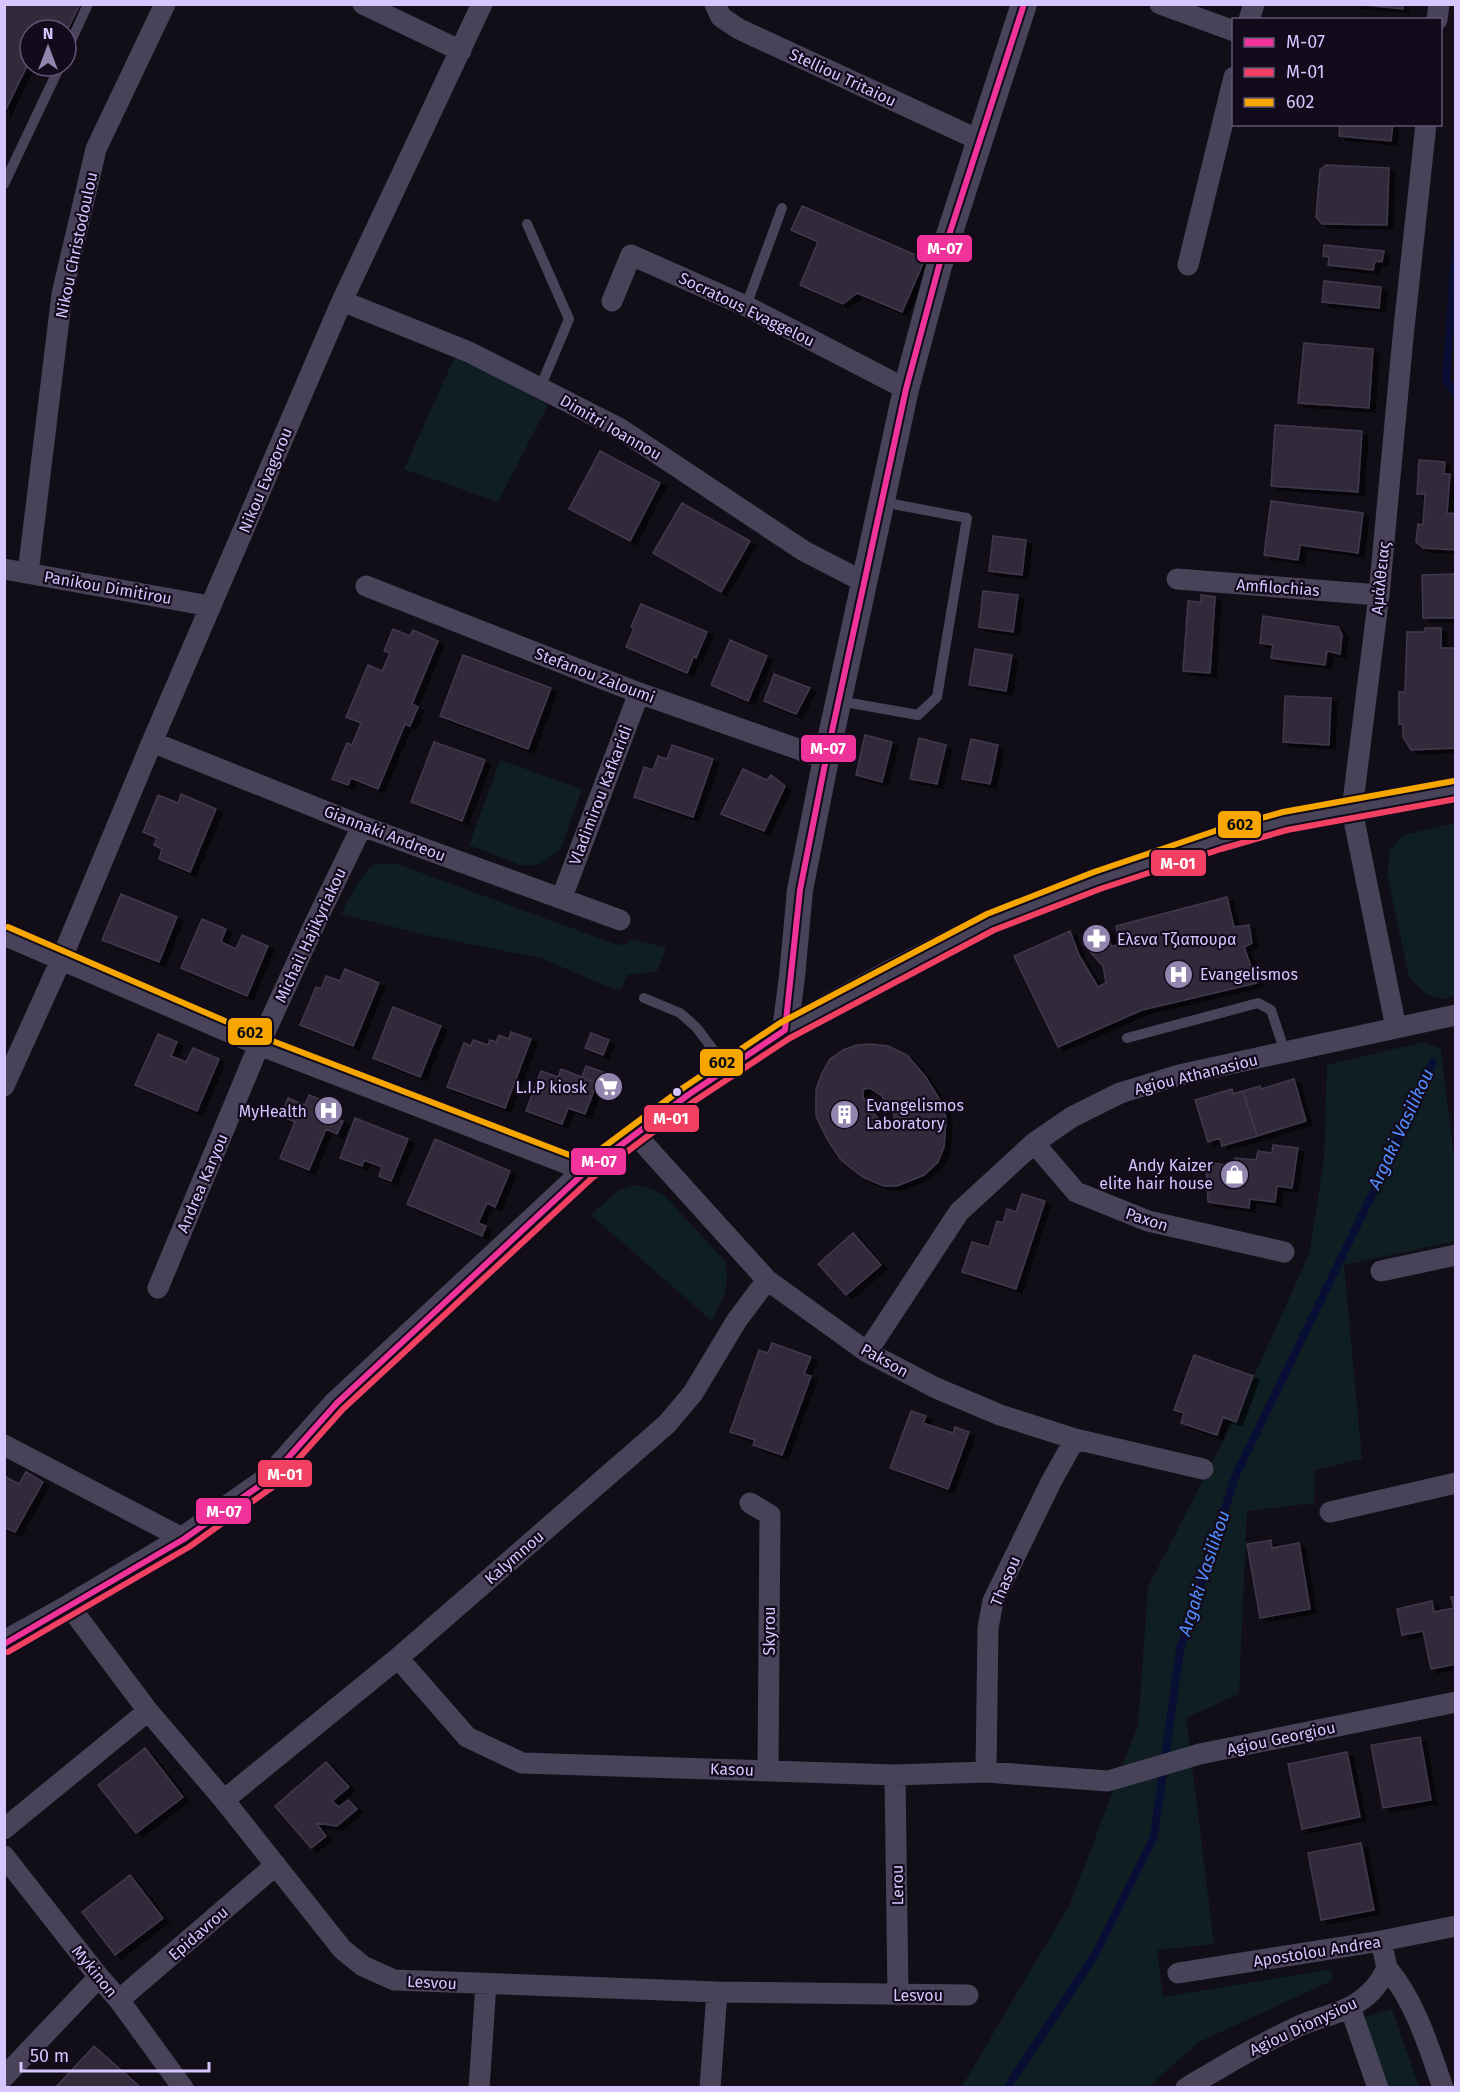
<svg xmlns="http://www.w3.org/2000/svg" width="1460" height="2092" font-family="'Fira Sans',sans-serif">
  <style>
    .green { fill: #0f1e23 }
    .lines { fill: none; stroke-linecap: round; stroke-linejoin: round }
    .stream { stroke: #090f34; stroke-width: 8 }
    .building { fill: #302b3b; stroke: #40384d; stroke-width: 1.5; fill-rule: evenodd; filter: url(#shadow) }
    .service { stroke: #484359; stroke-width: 10 }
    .minor { stroke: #484359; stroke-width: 21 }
    .tertiary { stroke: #484359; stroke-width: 26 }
    .bus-1-casing { stroke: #110b1b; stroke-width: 10 }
    .bus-2-casing { stroke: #110b1b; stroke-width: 10 }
    .bus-3-casing { stroke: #110b1b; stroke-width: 10 }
    .bus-1 { stroke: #ef339a; stroke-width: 6 }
    .bus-2 { stroke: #f24062; stroke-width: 6 }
    .bus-3 { stroke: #f7a600; stroke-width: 6 }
    .bus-dot { fill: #d7c5ff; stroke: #110b1b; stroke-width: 2 }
    .labels { text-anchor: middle; stroke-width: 4.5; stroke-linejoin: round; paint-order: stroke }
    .street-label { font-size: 16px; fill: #d7c5ff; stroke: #110b1b }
    .poi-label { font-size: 16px; fill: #d7c5ff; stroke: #110b1b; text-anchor: start }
    .water-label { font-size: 18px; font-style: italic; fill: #538cff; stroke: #110b1b }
    .line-badge { stroke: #110b1b; stroke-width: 2 }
    .badge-label { font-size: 16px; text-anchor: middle; font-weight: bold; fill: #fff }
    .pale-badge-label { font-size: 16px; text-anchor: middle; font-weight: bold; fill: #111 }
  </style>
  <defs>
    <filter id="shadow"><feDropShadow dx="6" dy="4" stdDeviation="0" flood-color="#0009"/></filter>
  </defs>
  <rect width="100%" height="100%" fill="#120e18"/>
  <path class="green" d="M457 352 548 405 498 502 404 469Z
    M500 760 582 789 560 850 538 865H520L469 845Z
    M1455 823V996L1443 999 1427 995 1409 977 1387 874 1390 850 1403 835Z
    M375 864H397L618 945 626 944 632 939 666 948 657 971 627 975 621 990 611 988 541 958 438 938 341 914C351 896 359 876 375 864Z
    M1424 1042 1441 1049 1455 1166V1241L1344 1265 1362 1459 1315 1470 1314 1503 1247 1511 1239 1694 1186 1718 1214 1944 1157 1950 1163 1997 1331 1969 1333 1980 1199 2042 1148 2087 961 2088 1070 1904 1138 1725 1148 1587 1238 1412 1309 1254 1324 1160 1327 1065Z
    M635 1185 653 1189 664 1195 725 1261C731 1286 723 1298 712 1321L591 1215 619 1190Z
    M1392 2009 1419 2087H1378L1354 2020Z"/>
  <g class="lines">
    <path class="stream" d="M1456 241 1446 380 1456 394
      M1007 2088 1096 1953 1154 1837 1180 1649 1235 1477 1380 1178 1433 1062"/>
  </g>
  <path class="building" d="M4 4H80L66 33V30H53L46 27 45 30H30V60L4 113Z
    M1355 4H1403V9Z
    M1340 124H1393L1391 141 1339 136Z
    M1326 165 1389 168 1387 225 1322 224 1316 217 1320 170Z
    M802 206 925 259 902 312 857 293 843 304 800 285 818 242 791 230Z
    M1324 245 1384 251 1382 262 1375 261 1373 270 1328 265 1329 257 1323 256Z
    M1324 281 1381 287 1379 308 1322 302Z
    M1304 343 1373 349 1369 408 1298 403Z
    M1275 425 1362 431 1358 492 1271 486Z
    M600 451 660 483 630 541 569 509Z
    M1419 460 1445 462 1444 474H1450L1447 513 1456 514V550L1423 548 1416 542 1418 524 1423 525 1425 494H1417Z
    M1271 501 1363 513 1358 553 1300 545 1298 560 1264 555Z
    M682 503 750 541 721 592 653 553Z
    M993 536 1026 540 1022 575 989 571Z
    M1456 574V618H1423L1422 575Z
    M983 591 1018 595 1013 632 979 627Z
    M1201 595 1215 597 1210 673 1183 671 1188 601 1201 602Z
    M641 604 707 632 696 658 694 656 687 673 626 647 634 628 631 627Z
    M1263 616 1338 627 1342 635 1340 654 1327 651 1325 665 1271 658 1273 645 1260 643Z
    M1425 628H1441V648H1456V748L1411 750 1403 737V724H1399V692H1405L1407 632H1424Z
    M393 629 410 636 413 630 438 641 412 704 418 707 410 726 405 724 378 789 351 778 348 785 332 779 347 743 352 745 361 723 346 717 368 665 382 671 390 653 384 651Z
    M730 640 767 656 748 701 711 685Z
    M975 649 1012 655 1006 691 969 685Z
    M463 655 551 688 528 749 440 716Z
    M774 674 810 688 796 714 764 701Z
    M1285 696 1331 698 1329 745 1283 742Z
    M865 735 892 742 882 782 856 775Z
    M919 738 946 745 937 784 910 779Z
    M971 739 998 745 990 784 962 779Z
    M434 742 485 760 462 821 411 802Z
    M672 745 713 759 693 817 634 797 644 767 653 770 658 756 667 759Z
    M743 769 767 780 771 775 785 786 764 831 721 814Z
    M181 794 216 809 190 872 159 859 162 849 154 845 157 838 143 832 158 795 178 803Z
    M121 894 177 917 159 962 102 940Z
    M1227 897 1234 927 1249 925 1252 943 1244 947 1257 983 1142 1010 1058 1047 1014 956 1070 931 1079 955 1098 987 1106 983 1103 966 1083 944 1084 936 1090 929 1098 927 1108 931 1111 946 1120 945 1116 926Z
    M202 919 226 929 221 942 236 949 242 935 268 946 247 996 181 968Z
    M345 969 379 983 353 1046 300 1025 316 987 321 989 326 976 340 981Z
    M393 1007 441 1026 420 1077 373 1058Z
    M511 1032 531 1039 505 1108 447 1087 464 1043 471 1046 473 1040 488 1045 490 1040 496 1042 499 1035 509 1039Z
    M591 1033 609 1040 603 1055 585 1048Z
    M158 1034 177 1042 171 1056 186 1062 193 1048 219 1059 197 1111 135 1085Z
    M870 1044 888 1046 907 1055 925 1076 941 1102 946 1118 944 1147 938 1162 924 1175 897 1186H884L863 1177 841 1160 827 1139 816 1116V1090L822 1073 830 1059 843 1050 857 1045ZM870 1088 882 1096 893 1111 895 1122 894 1126 891 1127 881 1121 869 1108 863 1097V1092L864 1089Z
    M586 1066 617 1077 610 1096 594 1090 597 1083 582 1077Z
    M561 1069 597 1083 585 1114 568 1108 562 1124 526 1111 541 1071 558 1077Z
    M1294 1079 1306 1121 1257 1136 1243 1091 1260 1086 1261 1089Z
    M1232 1089 1233 1094 1243 1091 1257 1136 1222 1146 1220 1138 1208 1142 1195 1100Z
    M309 1095 336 1106 332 1116 343 1121 337 1134 326 1129 309 1170 280 1158 295 1122 281 1116 288 1098 305 1105Z
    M355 1118 408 1139 391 1181 379 1176 382 1167 364 1160 362 1166 340 1158Z
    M435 1139 510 1171 495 1207 487 1203 478 1223 486 1226 482 1236 407 1204Z
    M1273 1145 1298 1148 1292 1188 1277 1186 1275 1202 1250 1199 1249 1208 1208 1202 1206 1162 1234 1166 1235 1158 1256 1160 1258 1151 1272 1153Z
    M1022 1194 1045 1201 1016 1289 962 1272 972 1242 989 1247 997 1221 1003 1223 1007 1209 1016 1212Z
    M853 1233 881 1265 846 1295 818 1264Z
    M772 1343 811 1357 804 1374 811 1376 782 1455 753 1445 755 1440 730 1432 759 1350 768 1353Z
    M1194 1355 1253 1376 1236 1422 1223 1417 1217 1435 1181 1423 1184 1413 1174 1410Z
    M911 1411 926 1416 923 1423 953 1433 955 1427 969 1432 948 1489 890 1468Z
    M26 1472 43 1482 15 1532 4 1527V1476L19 1484Z
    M1271 1540 1272 1548 1299 1543 1310 1609 1260 1618 1247 1544Z
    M1451 1597H1456V1664L1431 1669 1423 1631 1402 1635 1397 1609 1432 1601 1434 1612 1454 1608Z
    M1420 1737 1431 1800 1383 1808 1371 1745Z
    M145 1748 183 1797 136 1833 98 1785Z
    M1347 1752 1360 1817 1302 1829 1288 1764Z
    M326 1762 349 1787 332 1801 339 1807 348 1800 357 1809 337 1826 316 1823 326 1836 311 1848 275 1806Z
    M1361 1843 1374 1910 1321 1920 1308 1853Z
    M130 1875 163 1918 115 1955 82 1912Z
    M94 2046 139 2086 138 2088H55Z"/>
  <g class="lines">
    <path class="service" d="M66 52 88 4
      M4 184 60 66
      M527 224 569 319 540 388
      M746 306 782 208
      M839 701 918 715 937 697 967 518 882 502
      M644 998 680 1013 696 1027 727 1068
      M1127 1038 1258 1003 1271 1010 1285 1052"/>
    <path class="minor" d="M363 4 461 51
      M715 4 721 17 739 29 979 140
      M1160 4 1234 31
      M1249 20 1254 4
      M1437 20 1439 4
      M1188 265 1234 77
      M342 301 469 352 619 428 804 551 864 582
      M612 301 631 255 746 306 906 389
      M4 569 210 606
      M28 573 62 294 96 149 165 4
      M1177 579 1379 595
      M366 586 639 693 826 759
      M152 742 362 826 620 920
      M562 897 639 693
      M4 935 259 1045 586 1171
      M1396 1028 1352 810 1379 595 1403 337 1426 124
      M4 1086 61 960 152 742 342 301 482 4
      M635 1134 767 1280 867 1352 936 1388 1000 1415 1075 1439 1203 1469
      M1034 1143 1076 1192 1148 1221 1284 1252
      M1381 1271 1456 1255
      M158 1288 259 1045 316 921 362 826
      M867 1352 959 1212 1034 1143 1072 1117 1120 1093 1179 1075 1456 1015
      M4 1445 184 1539
      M750 1503 770 1515 768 1770
      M1330 1512 1456 1483
      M70 1607 148 1711 224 1800 342 1949 363 1966 394 1980 717 1992 968 1995
      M398 1658 467 1737 522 1763 895 1775 986 1772 1108 1781 1200 1754 1456 1702
      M986 1772 988 1628 993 1601 1051 1482 1075 1439
      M895 1775 898 1995
      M224 1800 398 1658 667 1424 693 1393 737 1320 767 1280
      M4 1829 148 1711
      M4 1856 99 1977 119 2000 183 2088
      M1387 1968C1416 2003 1428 2045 1443 2088
      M1178 1973 1381 1941 1456 1926
      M119 2000 276 1865
      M1350 2007 1378 2088
      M4 2077 99 1977
      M479 2088 486 1984
      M710 2088 717 1992
      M1186 2088C1223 2066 1260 2044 1299 2026 1315 2019 1334 2015 1350 2007 1367 1998 1380 1984 1387 1968L1381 1941"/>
    <path class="tertiary" d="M785 1030 792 977 800 890 826 759 906 389 939 266 1024 4
      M4 1644 70 1607 184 1539 269 1479 337 1403 586 1171 688 1095 785 1030 894 971 990 922 1097 881 1218 840 1285 821 1352 810 1456 790"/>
    <defs>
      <path id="bus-1" d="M4 1644 184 1539 269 1479 337 1403 586 1171 688 1095 785 1030 800 890 826 759 906 389 939 266 1024 4"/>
      <path id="bus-2" d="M8 1652 189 1547 274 1486 343 1409 592 1178 693 1102 790 1038 994 930 1100 889 1221 849 1287 830 1456 799"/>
      <path id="bus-3" d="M8 927 262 1037 585 1161 683 1088 780 1023 987 914 1094 872 1215 831 1283 812 1454 781"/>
    </defs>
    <use href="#bus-1" class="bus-1-casing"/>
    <use href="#bus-2" class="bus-2-casing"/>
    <use href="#bus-3" class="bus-3-casing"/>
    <use href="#bus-1" class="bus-1"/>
    <use href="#bus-2" class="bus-2"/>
    <use href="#bus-3" class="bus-3"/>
  </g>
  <defs>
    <symbol id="pharmacy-disc" viewBox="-11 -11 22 22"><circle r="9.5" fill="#9285ae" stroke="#110b1b"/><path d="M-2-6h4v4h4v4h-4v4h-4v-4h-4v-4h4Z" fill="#fff"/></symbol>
    <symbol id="hospital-disc" viewBox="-11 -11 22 22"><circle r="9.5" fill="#9285ae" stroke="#110b1b"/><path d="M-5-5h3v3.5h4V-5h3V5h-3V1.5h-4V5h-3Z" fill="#fff"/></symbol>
    <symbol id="supermarket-disc" viewBox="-11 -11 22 22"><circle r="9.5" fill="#9285ae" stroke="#110b1b"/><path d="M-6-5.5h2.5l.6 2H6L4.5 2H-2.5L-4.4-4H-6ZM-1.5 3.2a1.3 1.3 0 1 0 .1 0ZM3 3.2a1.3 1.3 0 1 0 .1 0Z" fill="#fff"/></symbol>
    <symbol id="building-disc" viewBox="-11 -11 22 22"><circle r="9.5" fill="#9285ae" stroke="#110b1b"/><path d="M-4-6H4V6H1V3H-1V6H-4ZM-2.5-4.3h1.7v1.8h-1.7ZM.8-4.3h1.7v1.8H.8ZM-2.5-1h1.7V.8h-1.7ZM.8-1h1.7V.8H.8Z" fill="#fff"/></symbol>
    <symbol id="shop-disc" viewBox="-11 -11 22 22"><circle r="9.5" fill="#9285ae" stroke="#110b1b"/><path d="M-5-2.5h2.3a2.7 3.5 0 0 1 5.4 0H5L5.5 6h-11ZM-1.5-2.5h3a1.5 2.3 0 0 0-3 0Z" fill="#fff"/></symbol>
  </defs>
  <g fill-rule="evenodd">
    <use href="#pharmacy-disc" x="1080" y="922" width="33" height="33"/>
    <use href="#hospital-disc" x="1162" y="958" width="33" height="33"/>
    <use href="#supermarket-disc" x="592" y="1070" width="33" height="33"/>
    <use href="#hospital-disc" x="312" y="1094" width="33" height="33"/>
    <use href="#building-disc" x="828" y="1098" width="33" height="33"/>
    <use href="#shop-disc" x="1218" y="1158" width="33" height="33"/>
  </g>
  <circle class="bus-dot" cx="677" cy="1092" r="5"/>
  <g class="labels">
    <g class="street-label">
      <text transform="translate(843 77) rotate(25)" y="6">Stelliou Tritaiou</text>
      <text transform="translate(76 245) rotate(-78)" y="6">Nikou Christodoulou</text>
      <text transform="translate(747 309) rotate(26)" y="6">Socratous Evaggelou</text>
      <text transform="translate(611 427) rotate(30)" y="6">Dimitri Ioannou</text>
      <text transform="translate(265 480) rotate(-67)" y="6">Nikou Evagorou</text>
      <text transform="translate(1380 578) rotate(-84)" y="6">Αμάλθειας</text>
      <text transform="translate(108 587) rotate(10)" y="6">Panikou Dimitirou</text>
      <text transform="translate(1278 587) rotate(4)" y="6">Amfilochias</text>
      <text transform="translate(595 675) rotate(21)" y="6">Stefanou Zaloumi</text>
      <text transform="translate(600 795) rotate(-69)" y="6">Vladimirou Kafkaridi</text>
      <text transform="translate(385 833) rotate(21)" y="6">Giannaki Andreou</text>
      <text transform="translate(310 935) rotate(-65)" y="6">Michail Hajikyriakou</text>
      <text transform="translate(1196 1074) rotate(-14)" y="6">Agiou Athanasiou</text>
      <text transform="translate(202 1183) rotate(-67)" y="6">Andrea Karyou</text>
      <text transform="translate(1147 1219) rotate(18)" y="6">Paxon</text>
      <text transform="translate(885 1360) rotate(29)" y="6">Pakson</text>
      <text transform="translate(514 1557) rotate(-41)" y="6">Kalymnou</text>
      <text transform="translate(1005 1581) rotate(-67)" y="6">Thasou</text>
      <text transform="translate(769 1631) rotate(-90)" y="6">Skyrou</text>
      <text transform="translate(1281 1738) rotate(-12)" y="6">Agiou Georgiou</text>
      <text transform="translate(732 1769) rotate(2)" y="6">Kasou</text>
      <text transform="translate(897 1885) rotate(-91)" y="6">Lerou</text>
      <text transform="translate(198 1933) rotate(-41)" y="6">Epidavrou</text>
      <text transform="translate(1317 1951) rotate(-9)" y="6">Apostolou Andrea</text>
      <text transform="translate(95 1971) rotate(51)" y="6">Mykinon</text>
      <text transform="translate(432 1982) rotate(3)" y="6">Lesvou</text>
      <text x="918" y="2001">Lesvou</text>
      <text transform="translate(1303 2026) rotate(-25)" y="6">Agiou Dionysiou</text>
    </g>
    <g class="poi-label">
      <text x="1117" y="945">Ελενα Τζιαπουρα</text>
      <text x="1200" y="980">Evangelismos</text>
      <text x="587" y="1093" text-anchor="end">L.I.P kiosk</text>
      <text x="866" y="1111">Evangelismos<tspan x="866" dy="18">Laboratory</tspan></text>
      <text x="307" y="1117" text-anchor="end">MyHealth</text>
      <text x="1213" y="1171" text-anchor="end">Andy Kaizer<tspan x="1213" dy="18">elite hair house</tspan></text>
    </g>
    <g class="water-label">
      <text transform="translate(1401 1129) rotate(-65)" y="6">Argaki Vasilikou</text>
      <text transform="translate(1204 1573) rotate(-72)" y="6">Argaki Vasilikou</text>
    </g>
  </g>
  <g class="line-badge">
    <rect x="916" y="234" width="57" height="29" rx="6" fill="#ef339a"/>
    <rect x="800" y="734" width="57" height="29" rx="6" fill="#ef339a"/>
    <rect x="1217" y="810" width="45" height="29" rx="6" fill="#f7a600"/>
    <rect x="1150" y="849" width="57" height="28" rx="6" fill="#f24062"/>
    <rect x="227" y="1017" width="46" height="29" rx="6" fill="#f7a600"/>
    <rect x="699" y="1048" width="45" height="29" rx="6" fill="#f7a600"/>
    <rect x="643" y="1104" width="57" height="29" rx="6" fill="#f24062"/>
    <rect x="570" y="1147" width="57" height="29" rx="6" fill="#ef339a"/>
    <rect x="257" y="1459" width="56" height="29" rx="6" fill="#f24062"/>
    <rect x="195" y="1497" width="57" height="28" rx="6" fill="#ef339a"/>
  </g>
  <g class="badge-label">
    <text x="945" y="254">M-07</text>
    <text x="828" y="754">M-07</text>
    <text x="1178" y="869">M-01</text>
    <text x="671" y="1124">M-01</text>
    <text x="599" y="1167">M-07</text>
    <text x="285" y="1480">M-01</text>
    <text x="224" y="1517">M-07</text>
  </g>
  <g class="pale-badge-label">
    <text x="1240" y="830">602</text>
    <text x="250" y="1038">602</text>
    <text x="722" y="1068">602</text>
  </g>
  <rect width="1460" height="2092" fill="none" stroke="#d7c5ff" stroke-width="12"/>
  <rect x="1232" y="18" width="210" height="108" fill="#110b1b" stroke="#605576" stroke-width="1.5"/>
  <rect x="1244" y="38" width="30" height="9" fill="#ef339a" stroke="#605576" stroke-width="1.5"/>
  <text x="1286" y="48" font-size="18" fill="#d7c5ff">M-07</text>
  <rect x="1244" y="68" width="30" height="9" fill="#f24062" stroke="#605576" stroke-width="1.5"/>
  <text x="1286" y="78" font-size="18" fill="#d7c5ff">M-01</text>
  <rect x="1244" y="98" width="30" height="9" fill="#f7a600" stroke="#605576" stroke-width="1.5"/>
  <text x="1286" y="108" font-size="18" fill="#d7c5ff">602</text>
  <g transform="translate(48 48)"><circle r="28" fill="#110b1b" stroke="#605576" stroke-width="1.5"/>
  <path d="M0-4.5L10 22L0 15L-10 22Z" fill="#9285ae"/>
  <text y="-9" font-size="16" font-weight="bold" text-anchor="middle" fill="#d7c5ff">N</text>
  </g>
  <path d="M21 2062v9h188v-9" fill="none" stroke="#d7c5ff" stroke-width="3"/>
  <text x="30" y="2062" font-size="18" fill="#d7c5ff" stroke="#110b1b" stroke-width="4.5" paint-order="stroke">50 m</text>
</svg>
